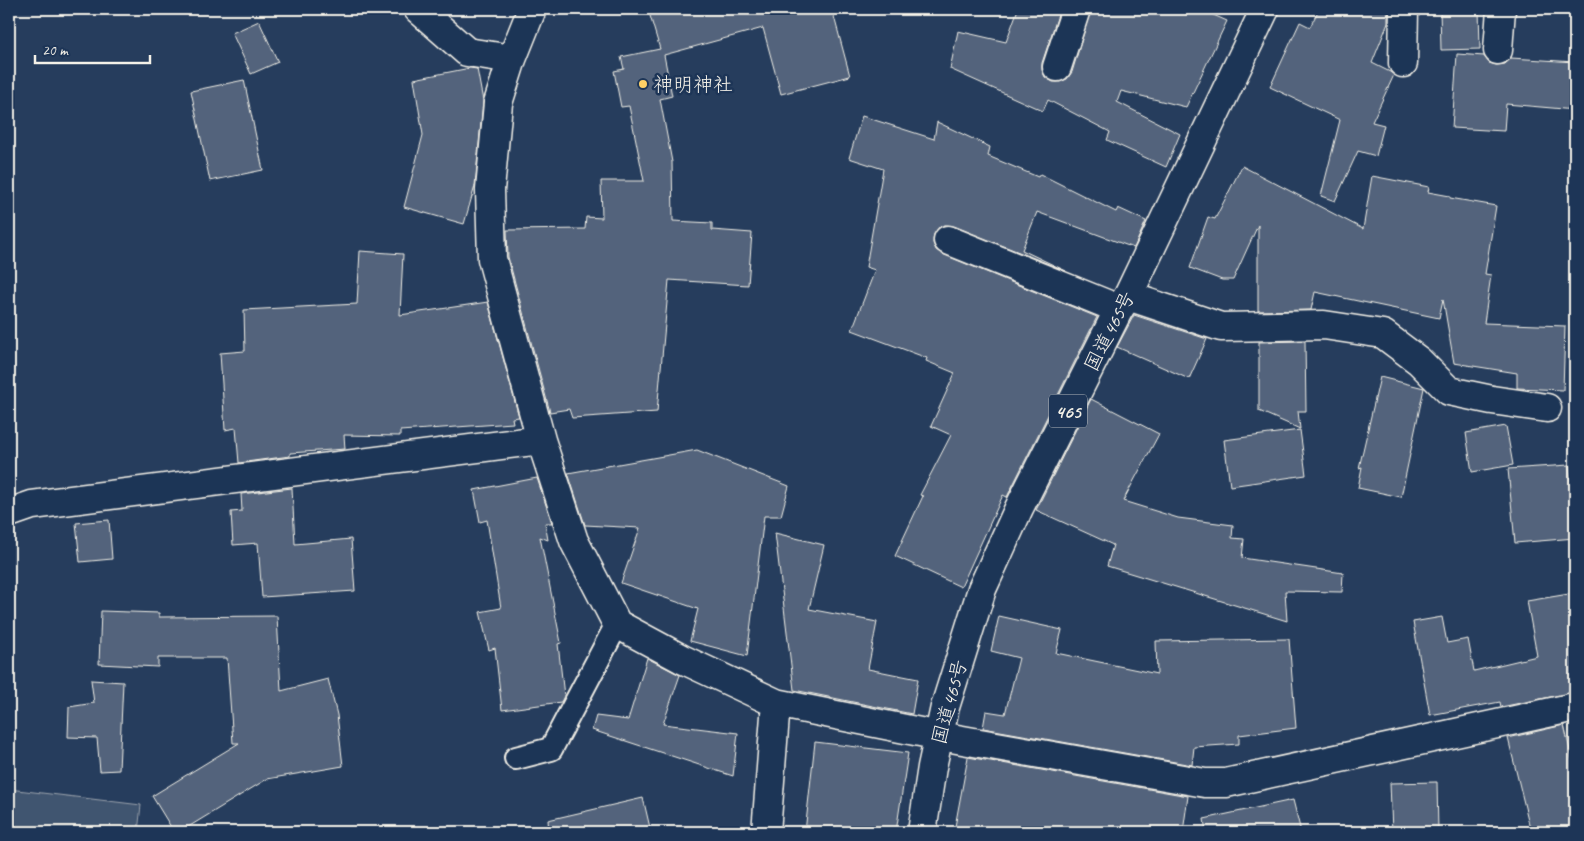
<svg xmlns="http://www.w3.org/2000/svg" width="1584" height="841" font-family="Caveat,'Klee One',sans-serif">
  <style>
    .green { fill: #40546f; stroke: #9aa2ac }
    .building { fill: #52647b; stroke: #f4f1e8 }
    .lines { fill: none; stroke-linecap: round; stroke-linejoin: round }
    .service-casing { stroke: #f4f1e8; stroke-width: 26 }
    .minor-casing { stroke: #f4f1e8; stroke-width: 31 }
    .trunk-casing { stroke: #f4f1e8; stroke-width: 31 }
    .service { stroke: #1d3557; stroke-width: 22 }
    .minor { stroke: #1d3557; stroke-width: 28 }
    .trunk { stroke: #1d3557; stroke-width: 28 }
    .poi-dot { fill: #ffd166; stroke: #1d3557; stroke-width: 2 }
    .labels { text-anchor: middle; stroke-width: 5; stroke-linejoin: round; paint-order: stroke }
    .shield { fill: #1d3557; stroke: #b4b9bc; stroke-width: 1 }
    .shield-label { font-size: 19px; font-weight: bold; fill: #f4f1e8 }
    .poi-label { font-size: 20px; fill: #f4f1e8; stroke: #1d3557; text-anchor: start }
    .street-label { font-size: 20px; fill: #f4f1e8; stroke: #1d3557 }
  </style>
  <rect width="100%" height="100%" fill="#263d5d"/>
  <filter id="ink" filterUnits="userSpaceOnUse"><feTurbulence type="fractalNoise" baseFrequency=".02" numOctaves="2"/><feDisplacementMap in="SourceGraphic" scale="10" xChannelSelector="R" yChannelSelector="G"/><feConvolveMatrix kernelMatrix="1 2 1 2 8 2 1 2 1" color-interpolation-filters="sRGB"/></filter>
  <g filter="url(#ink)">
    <path class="green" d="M9 789 141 805 138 832H9Z"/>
    <path class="building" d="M648 9H832L850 76 781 94 763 28 664 55 672 96 660 99 672 162 673 221 712 223V230L752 233 748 285 669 280 657 412 572 418 569 409 550 412 508 257 507 230 585 229 586 217 602 218 601 181H644L629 106 621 107 614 71 624 69 621 57 660 49Z
      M1018 9H1060L1042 63V70L1045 77 1053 82H1060L1067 79 1072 72 1091 9H1200L1227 21 1186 107 1121 91 1117 102 1180 134 1166 167 1107 140 1110 132 1048 100 1043 111 950 69 958 31 1006 42Z
      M1319 9H1388V23L1372 63 1390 72 1394 75 1372 122 1384 125 1376 156 1358 151 1335 201 1321 196 1340 120 1270 87 1300 22 1310 27Z
      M1440 9H1479L1480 49 1441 50Z
      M259 21 278 62 251 74 232 33Z
      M1457 54 1484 56 1489 63 1496 65 1505 64 1511 58 1575 62V110L1506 104 1504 131 1452 128Z
      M470 68 477 69 483 101 475 186 464 224 404 207 423 135 414 79Z
      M244 80 263 170 210 181 191 91Z
      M862 116 934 139 937 122 990 147 988 156 1038 177 1040 174 1116 212 1118 208 1146 221 1134 248 1037 212 1022 250 1066 271 954 226 945 225 939 227 934 234 933 243 936 250 942 254 1097 317 1007 497 1003 495 961 587 895 556 923 496 920 495 951 435 931 426 955 373 926 361 927 358 852 330 875 270 866 267 883 169 849 158Z
      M1242 166 1363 229 1372 176 1429 187 1428 192 1450 196V198L1496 206 1485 274 1491 275 1484 323 1565 326 1563 390 1517 388V373L1454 363 1443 299 1439 318 1315 292 1311 310 1258 311V225L1233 280H1222L1190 268 1208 217 1215 219Z
      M360 251 403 254 400 315 488 302 519 417 512 418 513 423 400 431V436L344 435 345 449 290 453V456L239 463 236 428 225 430 220 353 245 351 244 310 357 304Z
      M1134 315 1207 339 1189 379 1117 347Z
      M1305 341 1306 411H1298L1300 429 1259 411V342Z
      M1380 377 1424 388 1401 497 1358 488 1362 467 1359 468Z
      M1091 399 1159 434 1123 501 1178 518 1233 525 1232 538 1244 539 1242 558 1343 573 1342 592 1285 591 1287 621 1107 566 1113 545 1036 510Z
      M1506 426 1513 465 1472 472 1466 433Z
      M1300 430 1306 475 1230 486 1224 440Z
      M697 450 789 486 781 516H764L747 656 690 641 698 609 621 583 640 528 585 525 568 473Z
      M1569 465 1575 538 1515 543 1508 469Z
      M537 478 552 523H545L548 540 540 537 561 643 558 644 564 696 561 702 502 710 495 648 489 650 480 612 501 608 487 520 480 522 474 490Z
      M292 488 295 544 351 539 355 591 262 597 258 543 233 545 231 512 242 511 241 494Z
      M109 520 112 559 80 562 76 523Z
      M775 533 824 545 809 609 877 622 868 669 918 679 912 714 794 690Z
      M1575 593V692L1501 707 1500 702 1430 715 1413 622 1442 617 1447 643 1468 639 1474 671 1537 656 1527 601Z
      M101 611 159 613V617L277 616 281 691 328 679 337 715 343 766 267 779 180 832H174L152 796 239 743H233L227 658H158V667L99 664Z
      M999 616 1062 630 1056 653 1157 674 1156 641 1289 639 1296 728 1239 735V744L1194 747 1192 765 983 728 986 711 1005 714 1019 658 991 651Z
      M647 658 680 675 663 724 738 733 733 776 592 730 596 716 628 720Z
      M91 680 123 682 119 770 100 771 97 738 68 737 69 707 94 703Z
      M1564 725 1575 771V832H1531L1508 738Z
      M815 742 908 753 896 832H805Z
      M968 757 1188 796 1183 832H954Z
      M1437 782 1438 832H1392L1390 783Z
      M643 798 651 832H549L548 820Z
      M1293 800 1301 832H1206L1204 819Z"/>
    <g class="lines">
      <defs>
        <path id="service" d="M516 758 551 749 617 624"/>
        <path id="minor" d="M418 9 467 52 512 59
          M532 9 512 59 498 103 490 190 492 259 541 440 574 541 617 624 682 659 776 703 940 736 1205 783H1226L1575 707
          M1498 50 1501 9
          M1403 63 1404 9
          M1057 67 1076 9
          M948 240 1119 309
          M1128 296 1221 327 1324 325 1383 334 1419 361 1449 391 1492 400 1547 408
          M9 513 32 505 541 440
          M766 832 776 703"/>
        <path id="trunk" d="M922 832 932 767 945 707 982 589 1019 508 1119 309 1128 296 1265 9"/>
      </defs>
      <use href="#service" class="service-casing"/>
      <use href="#minor" class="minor-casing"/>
      <use href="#trunk" class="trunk-casing"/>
      <use href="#service" class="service"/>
      <use href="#minor" class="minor"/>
      <use href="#trunk" class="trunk"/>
    </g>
  </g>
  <circle class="poi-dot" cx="643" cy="84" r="5"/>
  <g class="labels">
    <rect class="shield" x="1049" y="394.5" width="38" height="33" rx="4"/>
    <g class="shield-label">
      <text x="1068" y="418">465</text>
    </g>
    <g class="poi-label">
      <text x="653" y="91">神明神社</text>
    </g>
    <g class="street-label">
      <text transform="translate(1109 331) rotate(-63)" y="7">国道465号</text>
      <text transform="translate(949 702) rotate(-75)" y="7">国道465号</text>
    </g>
  </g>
  <rect width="1584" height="841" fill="none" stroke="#1d3557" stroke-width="30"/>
  <rect x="15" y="15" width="1554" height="811" fill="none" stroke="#f4f1e8" stroke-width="2" filter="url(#ink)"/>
  <path d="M35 55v8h115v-8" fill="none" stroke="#f4f1e8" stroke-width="2.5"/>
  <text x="42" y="55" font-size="15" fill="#f4f1e8" stroke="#1d3557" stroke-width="4" paint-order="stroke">20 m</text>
</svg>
